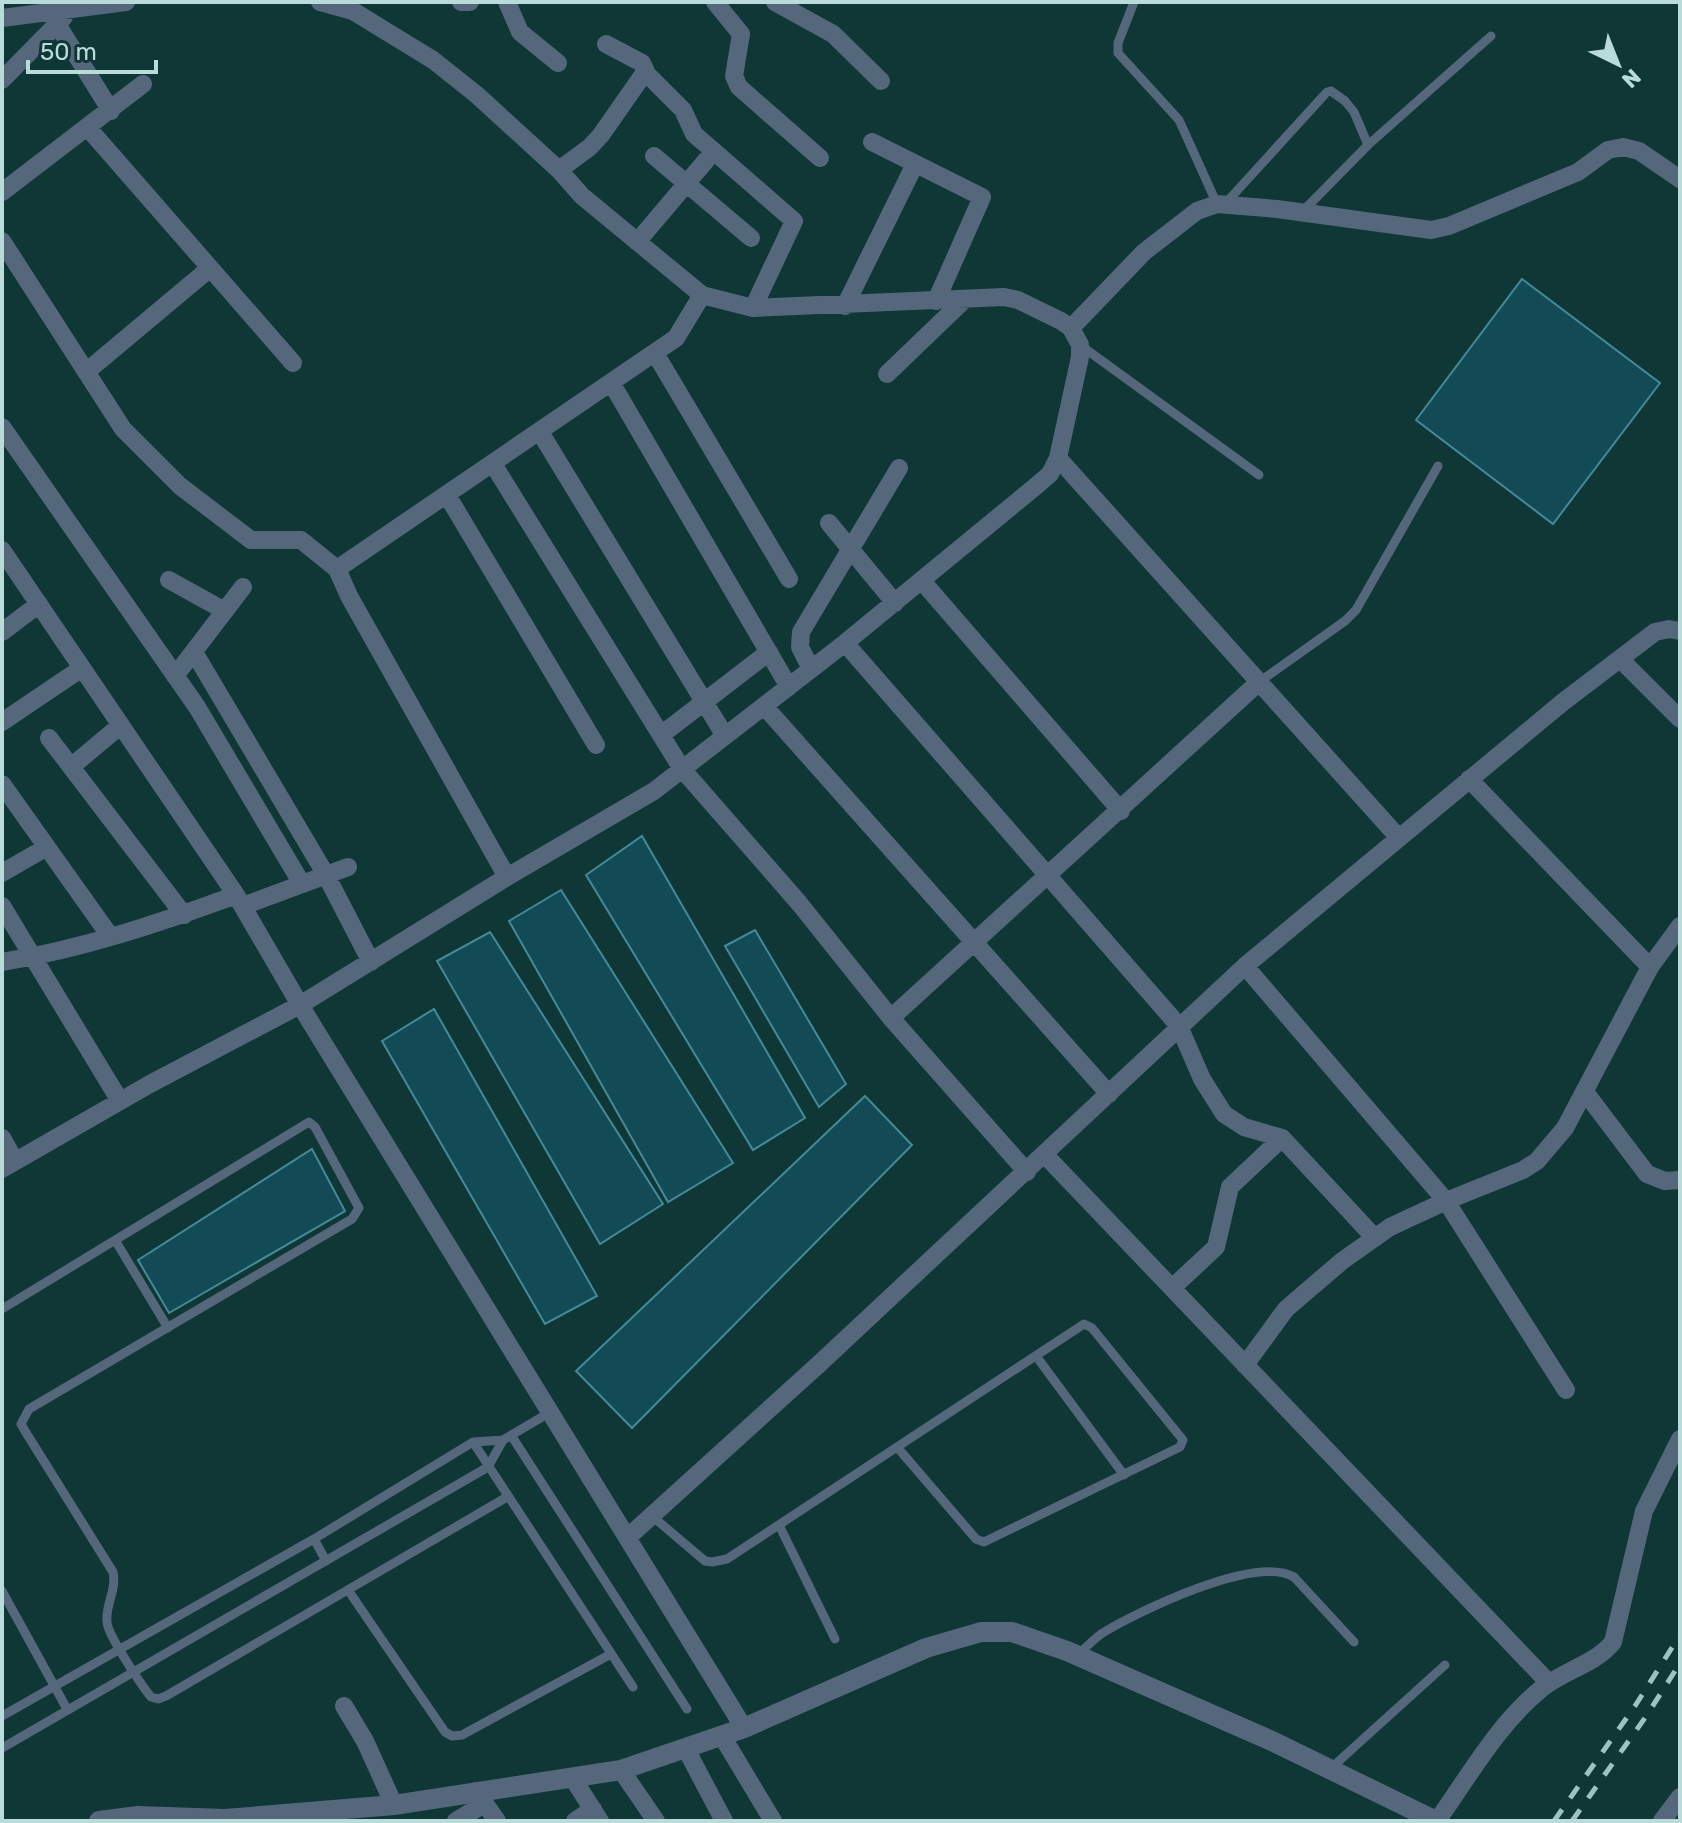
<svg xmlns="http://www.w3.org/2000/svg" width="1682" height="1823" font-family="Rubik,sans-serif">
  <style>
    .building { fill: #124b56; stroke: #448a99; stroke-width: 2 }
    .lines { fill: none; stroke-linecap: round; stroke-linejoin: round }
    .service { stroke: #55677b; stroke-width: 9 }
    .minor { stroke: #55677b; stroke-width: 18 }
    .tertiary { stroke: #55677b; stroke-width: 20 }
    .rail { stroke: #9ec2c1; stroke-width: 5; stroke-dasharray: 14 14; stroke-linecap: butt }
  </style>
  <rect width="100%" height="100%" fill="#0e3736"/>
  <path class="building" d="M1522 279 1660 383 1553 524 1416 420Z
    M642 836 805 1118 753 1150 586 875Z
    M561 890 733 1163 668 1202 509 921Z
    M755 930 846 1084 819 1107 725 946Z
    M490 932 663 1204 600 1244 437 961Z
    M434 1009 597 1296 545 1324 382 1041Z
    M865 1096 912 1145 632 1428 576 1371Z
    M312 1149 345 1211 169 1313 138 1260Z"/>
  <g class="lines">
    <path class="service" d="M1134 2 1118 43V53L1179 120 1217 204
      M1224 205 1327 92 1331 91 1345 101 1354 112 1368 145
      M1303 211 1368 145 1491 36
      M1080 345 1259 475
      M1259 682 1345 621 1356 610 1438 466
      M115 1240 168 1328
      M2 1309 309 1122 315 1127 359 1208 352 1219 29 1409 21 1424 25 1431 113 1572C117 1590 105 1605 107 1622 107 1634 142 1686 151 1697L158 1699 166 1696 507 1497
      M1036 1356 1124 1475
      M511 1435 687 1709
      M473 1442 633 1687
      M652 1516 705 1561 712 1562 727 1559 1084 1324 1092 1328 1183 1440 1180 1447 984 1542 976 1539 897 1447
      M779 1525 835 1639
      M314 1539 326 1561
      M348 1590 445 1732 452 1736 462 1735 611 1654
      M2 1591 67 1709
      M1078 1655C1085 1648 1093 1640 1101 1634 1137 1612 1255 1554 1294 1577L1354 1642
      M2 1716 314 1539 473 1442 503 1440 549 1413
      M2 1748 488 1467 503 1440
      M1330 1769 1445 1665"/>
    <path class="minor" d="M461 2H470
      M507 2 520 32 558 63
      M715 2 741 34 734 76 739 87 820 158
      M775 2 833 34 881 81
      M2 18 126 2
      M57 24 111 111
      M606 44 642 63 647 74 683 110 694 134 794 221 753 308
      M2 80 64 17
      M88 128 293 363
      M872 142 982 197 936 301
      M654 156 751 238
      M559 170 590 147 601 135 645 72
      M2 192 143 84
      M2 241 123 429 180 486 251 540H301L337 569
      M637 242 714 151
      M845 306 915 164
      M1071 328 1144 252 1197 211 1217 204 1277 209 1431 230 1449 226 1578 172 1608 150 1623 147 1639 151 1680 179
      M655 353 789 579
      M86 372 209 269
      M887 374 964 300
      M612 384 789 687
      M2 427 197 707 302 884
      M540 432 725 736
      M1058 458 1399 838
      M493 464 682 769 799 903 891 1018 1027 1172
      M447 495 596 745
      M829 523 895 603
      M2 550 236 895
      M169 580 225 611
      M922 581 1121 811
      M2 632 39 604
      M845 643 1179 1026 1202 1079 1224 1114 1244 1127 1282 1138 1375 1238
      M194 652 326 875 371 962
      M1620 659 1680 719
      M811 669 800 647 801 632 899 468
      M175 676 243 587
      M764 706 1109 1094
      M2 722 82 668
      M661 735 769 652
      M49 738 184 915
      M71 767 121 725
      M1469 779 1650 967
      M2 784 110 936
      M2 873 47 847
      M507 877 349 596 337 569 676 338 702 295
      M2 906 120 1101
      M243 906 348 867
      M2 962C82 949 160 923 236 895L300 1005 744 1728
      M1245 966 1446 1201 1566 1390
      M891 1018 1259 682
      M1585 1092 1647 1174 1665 1181 1680 1180
      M2 1138 15 1161
      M1045 1155 1549 1683
      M2 1169 150 1084 300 1005 507 877 654 791 845 643 1036 486 1050 474 1058 458 1080 357V345L1071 328 1061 321 1018 300 1004 297 753 308 702 295 582 196 559 170 477 95 433 60 353 11 320 2
      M1172 1288 1216 1247 1230 1187 1282 1138
      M1245 1365 1286 1309 1342 1261 1390 1227 1446 1201 1523 1170 1537 1161 1565 1128 1650 967 1680 926
      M627 1538 818 1365 1245 966 1563 702 1655 632 1669 629 1680 631
      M344 1706 365 1741 394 1805
      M722 1736 773 1821
      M686 1749 724 1821
      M621 1770 656 1821
      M572 1777 600 1821
      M476 1791 497 1821
      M456 1821 484 1804
      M575 1821 593 1809
      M1437 1821C1469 1776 1498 1724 1541 1689 1562 1671 1596 1664 1613 1642L1644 1511 1680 1439
      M1662 1821 1680 1797"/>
    <path class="tertiary" d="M99 1821 138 1816 225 1819 394 1805 621 1770 744 1728 926 1648 981 1632H1012L1067 1651 1272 1741 1436 1821"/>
    <path class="rail" d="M1554 1821 1635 1706 1680 1635
      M1572 1821 1647 1715 1680 1663"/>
  </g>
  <rect width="1682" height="1823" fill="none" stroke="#b9dcdb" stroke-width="8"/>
  <g transform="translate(1618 64) rotate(137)" stroke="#0e3736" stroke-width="6" paint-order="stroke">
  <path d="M0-6L14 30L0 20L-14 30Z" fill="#b9dcdb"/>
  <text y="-12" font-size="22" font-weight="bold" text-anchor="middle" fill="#b9dcdb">N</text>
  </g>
  <path d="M28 60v12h128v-12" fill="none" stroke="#b9dcdb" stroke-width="4"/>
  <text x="40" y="60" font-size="24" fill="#b9dcdb" stroke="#0e3736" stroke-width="6" paint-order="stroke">50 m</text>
</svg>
